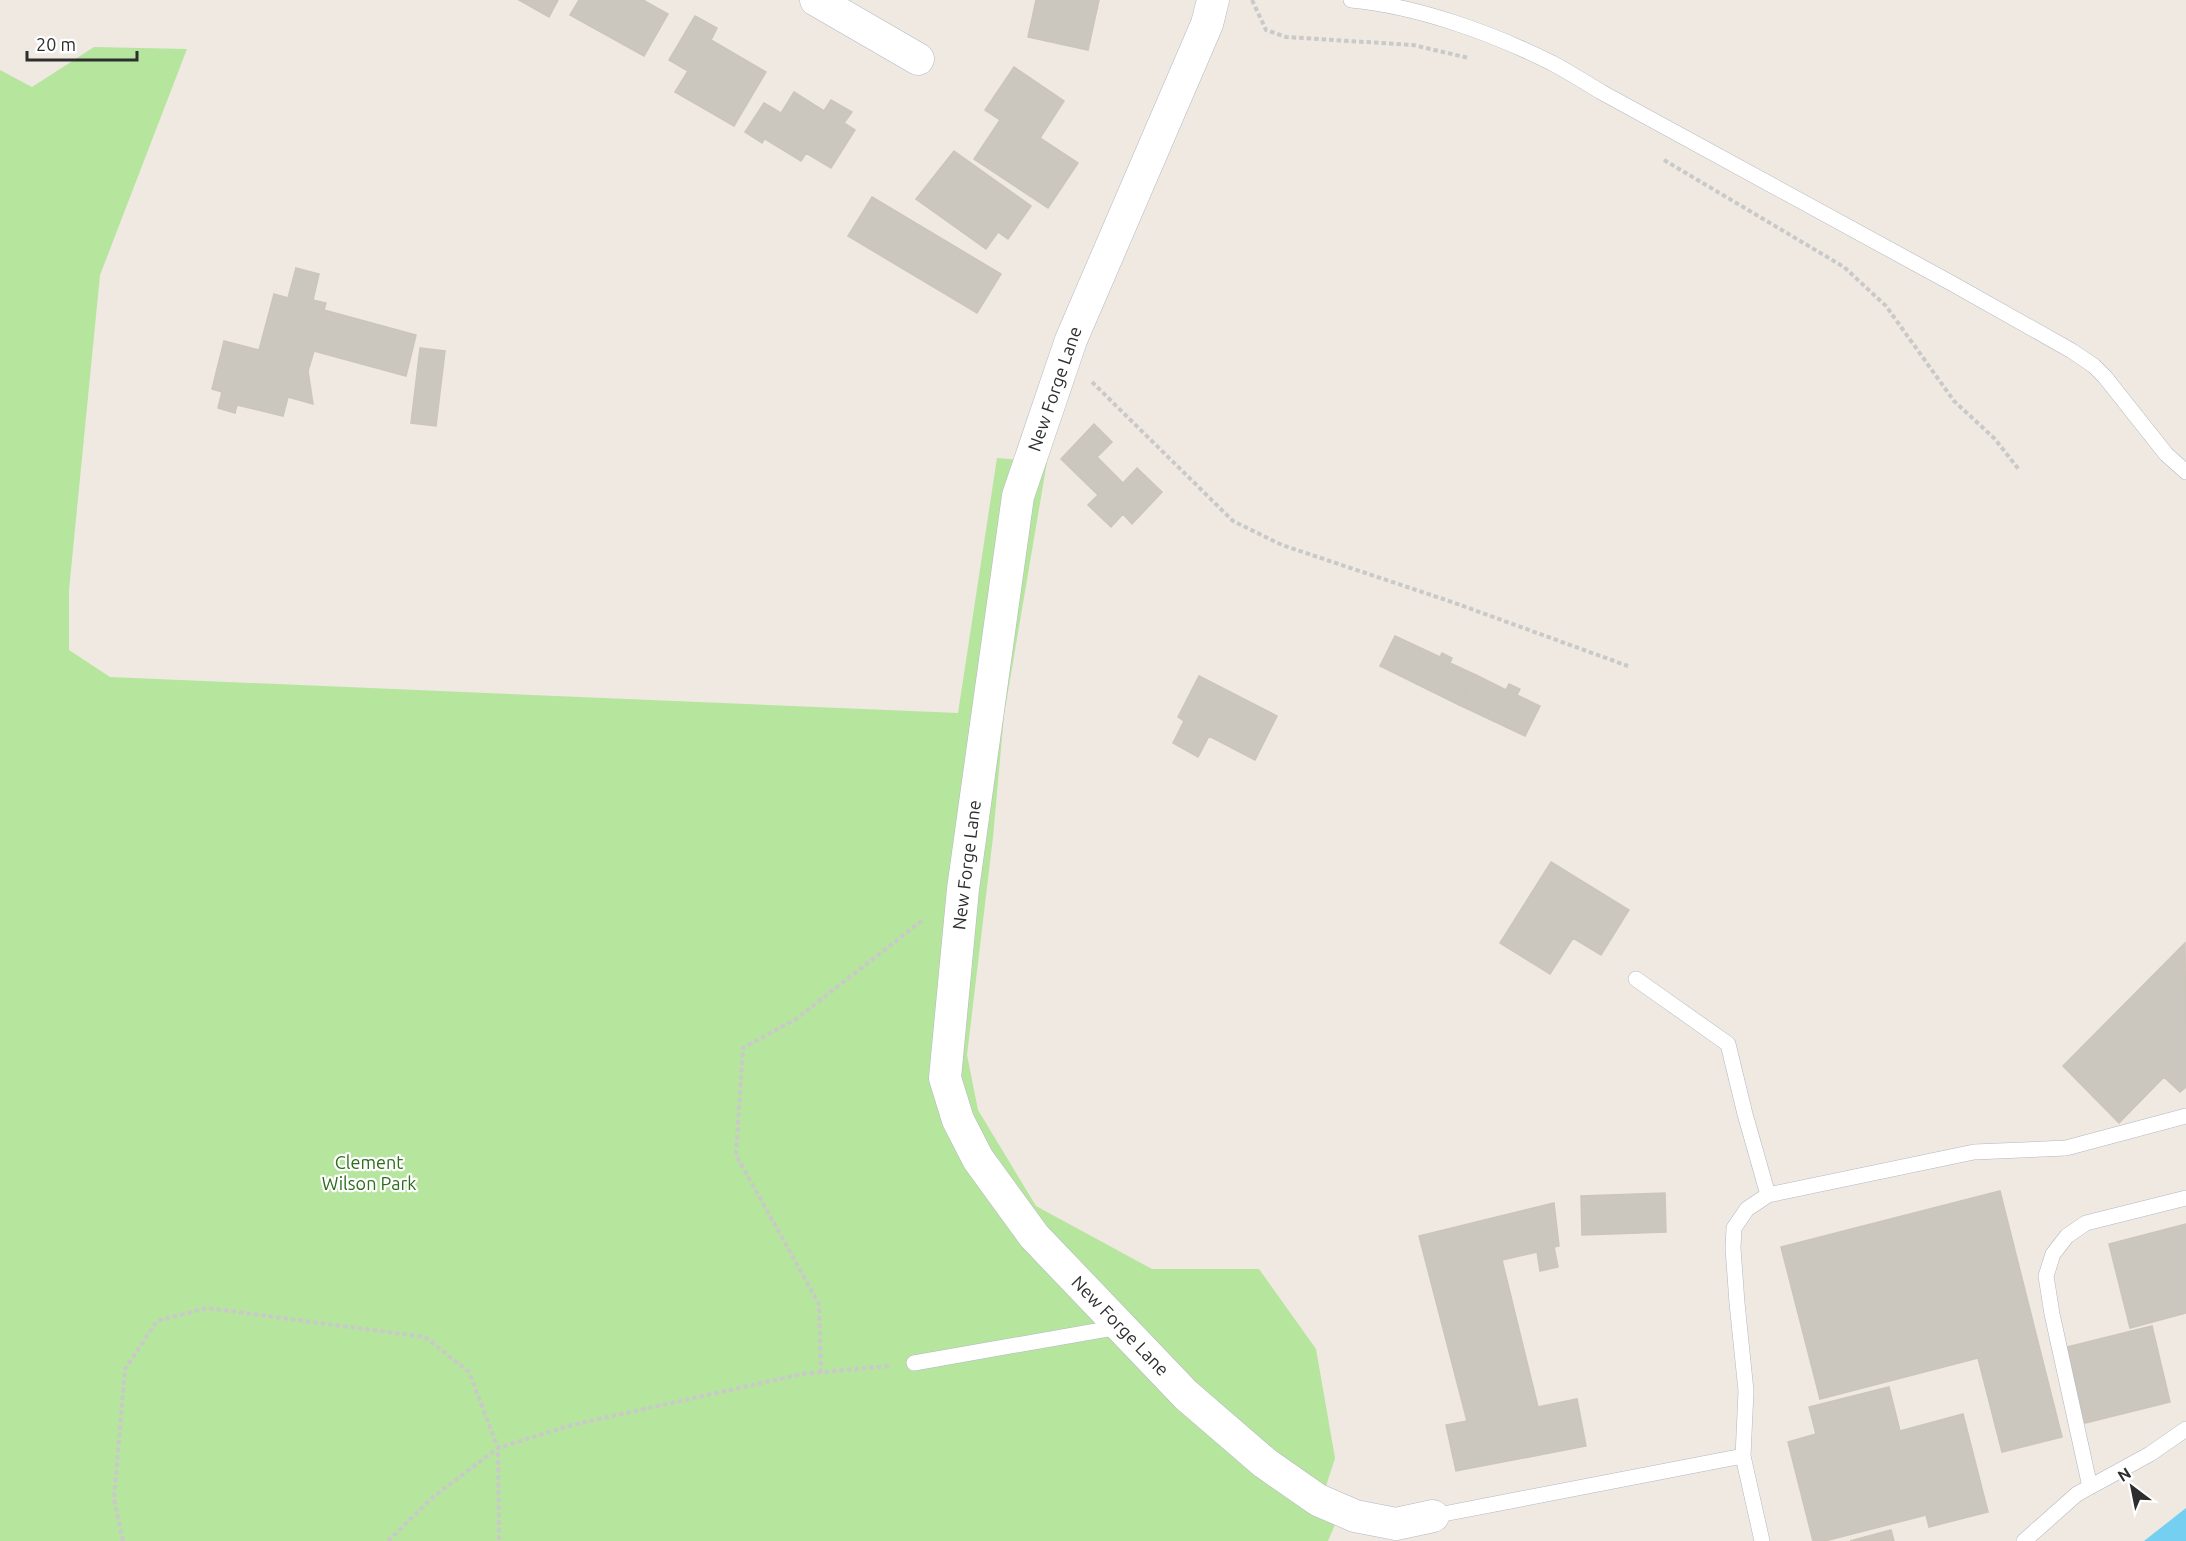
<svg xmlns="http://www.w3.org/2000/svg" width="2186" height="1541" font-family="Ubuntu,sans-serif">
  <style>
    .green { fill: #b6e59e }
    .water { fill: #75cff0 }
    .building { fill: #cbc7bf; stroke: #cbc5ba; stroke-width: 1.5 }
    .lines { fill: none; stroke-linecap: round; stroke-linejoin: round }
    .service-casing { stroke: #b4b7c1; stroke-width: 16 }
    .minor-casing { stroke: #b4b7c1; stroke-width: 33 }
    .path { stroke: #c9c9c9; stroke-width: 4; stroke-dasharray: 4.5 3; stroke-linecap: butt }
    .service { stroke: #fff; stroke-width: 15 }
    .minor { stroke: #fff; stroke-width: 32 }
    .labels { text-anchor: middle; stroke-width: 4.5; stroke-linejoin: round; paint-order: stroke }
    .street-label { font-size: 18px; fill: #2e2e2e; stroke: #fff }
    .park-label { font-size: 18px; fill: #2c6e1b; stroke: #fff }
  </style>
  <rect width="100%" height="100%" fill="#efe9e1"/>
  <path class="green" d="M94 47 187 49 100 275 69 590V650L110 677 958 713 997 458 1047 462 1004 715 993 837 967 1055 978 1110 1036 1206 1152 1269H1259L1316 1349 1335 1458 1320 1505 1336 1522 1328 1541H0V70L32 87Z"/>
  <path class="water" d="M2186 1508V1541H2144Z"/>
  <path class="building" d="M519 0H558L549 17Z
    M579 0H643L668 14 644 56 570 15Z
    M1036 0H1099L1088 50 1028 37Z
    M695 16 717 28 711 40 766 72 734 126 675 92 688 71 669 60Z
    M1014 67 1064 101 1040 138 1078 163 1048 208 974 159 1000 120 985 110Z
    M794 92 824 111 831 100 852 112 844 123 855 130 831 168 806 153 801 161 765 139Z
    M764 103 781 113 762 143 745 132Z
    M954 151 1031 206 1008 239 998 232 986 249 916 199Z
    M872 197 1001 274 977 313 848 236Z
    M296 268 319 274 313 300 326 303 324 310 416 335 406 376 314 351 308 371 313 404 288 397 283 416 237 405 235 413 218 408 222 392 212 389 224 341 259 350 274 294 288 298Z
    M420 348 445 351 436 426 411 423Z
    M1094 424 1112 442 1097 457 1123 483 1137 468 1162 492 1132 524 1123 514 1111 527 1088 505 1098 495 1061 459Z
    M1395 636 1440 657 1442 653 1452 658 1450 663 1474 674 1459 705 1380 666Z
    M1474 674 1506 690 1509 684 1520 689 1517 695 1540 706 1525 736 1459 705Z
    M1199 676 1277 716 1255 760 1209 736 1198 757 1173 743 1184 721 1178 717Z
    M1551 862 1629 910 1601 955 1573 938 1550 974 1500 943Z
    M2185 943 2186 1087 2180 1092 2164 1077 2119 1123 2063 1066Z
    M2000 1191 2062 1437 2002 1452 1978 1358 1820 1399 1781 1247Z
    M1665 1193 1666 1232 1582 1235 1581 1196Z
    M1554 1203 1559 1246 1554 1247 1558 1267 1540 1271 1537 1252 1502 1260 1538 1407 1577 1399 1586 1446 1456 1471 1446 1425 1467 1421 1419 1236Z
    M2186 1224V1313L2130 1328 2109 1244Z
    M2152 1326 2170 1402 2085 1423 2067 1347Z
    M1889 1387 1900 1431 1963 1414 1988 1512 1929 1527 1926 1515 1825 1541H1813L1788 1442 1816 1434 1809 1407Z
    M1891 1530 1894 1541H1850Z"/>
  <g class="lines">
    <defs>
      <path id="service" d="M1351 0C1417 6 1492 33 1552 63 1569 72 1586 83 1603 93L1953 284 2072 351 2094 366 2105 377 2166 454 2186 472
        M1636 979 1728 1044 1745 1114 1768 1195
        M914 1363 1119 1327
        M1743 1456 1762 1541
        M2090 1487 2052 1314 2046 1276 2053 1254 2067 1236 2086 1223 2186 1198
        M1433 1516 1743 1456 1746 1391 1737 1303 1733 1248 1734 1228 1747 1209 1768 1195 1974 1152 2066 1148 2186 1116
        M2024 1541 2077 1494 2150 1454 2186 1429"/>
      <path id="minor" d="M816 0 918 59
        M1213 0 1207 24 1071 340 1018 496 963 889 945 1078 958 1120 978 1159 1034 1236 1186 1395 1265 1463 1318 1500 1355 1516 1396 1524 1433 1516"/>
    </defs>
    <use href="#service" class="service-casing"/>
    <use href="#minor" class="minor-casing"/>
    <path class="path" d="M1252 0 1266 30 1286 37 1413 45 1469 58
      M1664 160 1844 267 1886 306 1954 401 1995 439 2020 471
      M1092 382 1233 521 1282 545 1452 602 1628 666
      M821 1373 819 1304 736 1155 743 1048 796 1019 924 919
      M123 1541 114 1499 125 1369 157 1321 207 1308 425 1337 469 1372 498 1448 499 1541
      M388 1541 433 1497 498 1448 572 1425 802 1374 889 1366"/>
    <use href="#service" class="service"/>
    <use href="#minor" class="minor"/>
  </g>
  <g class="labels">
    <g class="street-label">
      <text transform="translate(1055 389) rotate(-71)" y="6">New Forge Lane</text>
      <text transform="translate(967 865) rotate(-83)" y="6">New Forge Lane</text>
      <text transform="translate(1120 1326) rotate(46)" y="6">New Forge Lane</text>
    </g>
    <g class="park-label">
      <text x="369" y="1169">Clement<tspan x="369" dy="21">Wilson Park</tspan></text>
    </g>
  </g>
  <g transform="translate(2132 1487) rotate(328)" stroke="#ffffff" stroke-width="4.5" paint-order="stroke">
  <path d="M0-4.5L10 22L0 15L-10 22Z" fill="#2e2e2e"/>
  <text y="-9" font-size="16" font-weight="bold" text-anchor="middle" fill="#2e2e2e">N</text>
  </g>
  <path d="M27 51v9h110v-9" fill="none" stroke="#2e2e2e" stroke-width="3"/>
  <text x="36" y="51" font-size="18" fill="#2e2e2e" stroke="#ffffff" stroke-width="4.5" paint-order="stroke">20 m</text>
</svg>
